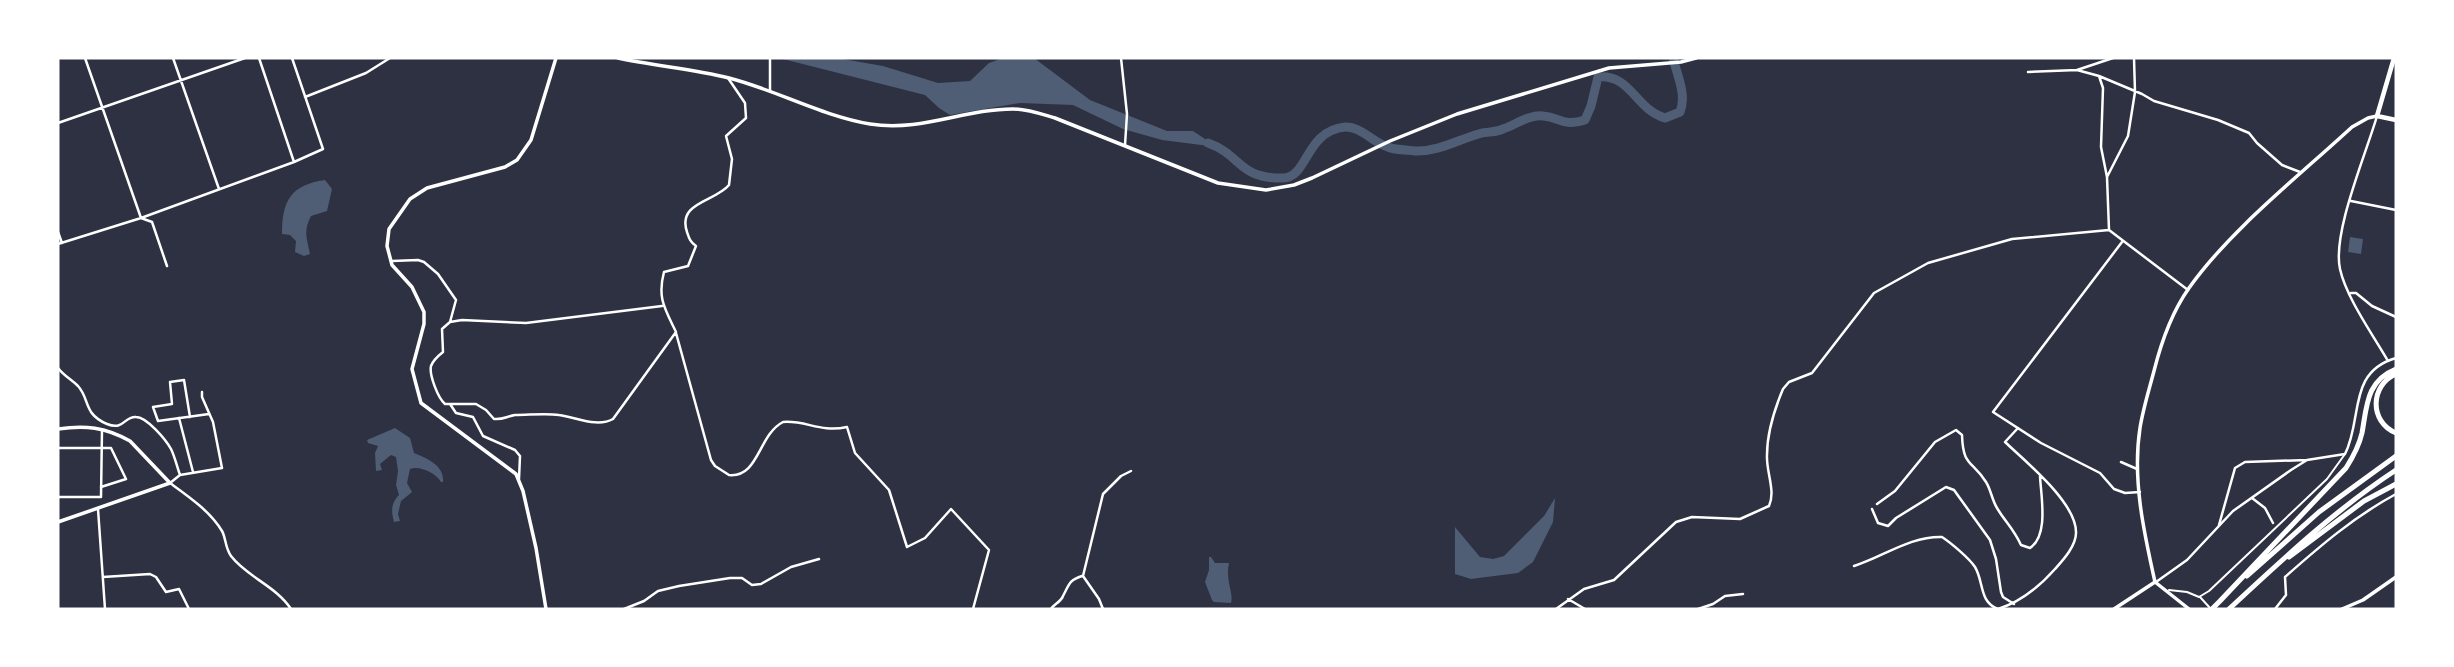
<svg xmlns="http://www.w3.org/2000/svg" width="2454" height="667" font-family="Overpass,sans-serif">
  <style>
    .water { fill: #4f5d75 }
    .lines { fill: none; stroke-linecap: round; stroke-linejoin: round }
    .river { stroke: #4f5d75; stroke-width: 9 }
    .pedestrian { stroke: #fff; stroke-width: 2 }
    .minor { stroke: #fff; stroke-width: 2.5 }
    .tertiary { stroke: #fff; stroke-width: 3.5 }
    .secondary { stroke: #fff; stroke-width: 3.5 }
    .trunk { stroke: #fff; stroke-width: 4.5 }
    .motorway { stroke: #fff; stroke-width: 5 }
  </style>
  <rect width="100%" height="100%" fill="#2d3142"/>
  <path class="water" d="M779 58H837L883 66 938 83 970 81 989 63 1003 58H1034L1090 100 1167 131H1193L1217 147 1162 140 1123 129 1073 105 1020 103 950 115 939 108 925 95Z
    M325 180 332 189 327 211 311 216C303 231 307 239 310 254L304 256 295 252 296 241 290 235 282 234C282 200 291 185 325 180Z
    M2350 237 2363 239 2361 254 2348 252Z
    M395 428 410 438 414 453C427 458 445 466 443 482H441C436 473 419 465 410 469L407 483 412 492 401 501 398 514 400 521 394 522C391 511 391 503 399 495L396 485 398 471 396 457 391 455 380 464 382 470 376 471 375 453 378 446 368 443 367 440Z
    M1555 498 1553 522 1533 562 1518 573 1471 579 1455 574V527L1480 557 1493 559 1504 556 1544 516Z
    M1209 557H1211L1215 563H1229C1225 580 1234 593 1231 603L1214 602 1212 600 1205 582 1209 570Z"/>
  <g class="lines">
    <path class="river" d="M1208 143C1242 155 1238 179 1283 178 1308 178 1305 131 1345 127 1360 126 1374 143 1388 147 1395 150 1407 150 1415 151 1439 152 1459 139 1482 133 1489 132 1496 132 1503 129 1515 125 1530 114 1543 116 1561 117 1561 127 1585 120L1591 106 1598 77C1631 74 1635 109 1665 118L1680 112C1687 95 1677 75 1673 58"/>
    <path class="pedestrian" d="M2169 590 2187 592 2199 597 2209 591 2327 479 2345 454
      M2200 597 2210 608"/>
    <path class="minor" d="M85 58 141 218
      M173 58 219 189
      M259 58 294 162
      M1121 58 1127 114 1125 145
      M2077 70 2113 58
      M2028 72 2077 70 2099 76 2142 94 2154 101 2218 120 2249 133 2257 143 2282 165 2300 172
      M2099 76 2103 88 2101 147 2107 177
      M770 91V58
      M305 97 366 73 390 58
      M2377 116C2366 154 2332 233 2340 269 2346 297 2373 335 2388 361
      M58 123 245 58
      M2351 201 2396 210
      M141 218 152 222 167 266
      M2109 230 2107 177 2128 136 2135 92 2134 58
      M58 232 62 243
      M2122 242 1993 412 2041 443 2100 473 2114 489 2125 493 2140 492
      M58 244 141 218 294 162 323 149 292 58
      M392 261 418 260 424 262 438 274 456 300 450 322
      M2351 293H2356L2372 306 2396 317
      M662 306 526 323 462 320 450 322 442 329 443 352C438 356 433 360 431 366 429 375 438 398 445 404H476L486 410 494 419C502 420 508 416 515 415 529 415 546 413 559 415 576 417 597 428 613 419L676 332C665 309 657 298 664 272L688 266 696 246C690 242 689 238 687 232 677 202 715 202 729 185L732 159 726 136 746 118 745 103 728 78
      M676 333 711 460 715 466 729 475C759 478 758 435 783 422 806 420 820 433 847 427L855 453 889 490 907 547 925 538 951 509 989 550 973 609
      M58 368C64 376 71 379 78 386 90 399 83 414 107 424 124 431 124 416 136 417 147 417 166 440 171 449 175 457 177 467 180 475L170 483C188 496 210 511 222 531 226 538 225 548 231 556 247 577 276 586 291 609
      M450 404 456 413 473 417 483 436 515 450 520 456 519 479
      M190 417 184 380 170 382 172 404 153 407 158 421 209 414
      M179 418 193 472
      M58 448H111L126 479 101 487
      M2121 462 2137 469
      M180 475 222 468 213 422 202 397V392
      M58 497H101L102 430
      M2252 498 2265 508 2273 523
      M1877 504 1895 491 1935 442 1956 430 1962 435C1963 467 1972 460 1986 482 1991 490 1992 500 1997 508 2006 523 2013 528 2021 545L2030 548C2049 535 2041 497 2040 476
      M98 509 105 609
      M1872 509 1878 523 1888 526 1896 518 1946 487 1954 490 1990 540 1996 559 2001 592 2003 597 2014 604
      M2219 525 2235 468 2245 462 2307 460
      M1854 566C1883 557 1910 536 1942 537 1951 543 1969 558 1975 567 1984 582 1979 602 1998 609 2021 602 2039 587 2055 569 2063 560 2076 546 2076 533 2077 503 2025 461 2005 442L2018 428
      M1083 576 1103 494 1121 476 1131 471
      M1083 576 1099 599 1103 609
      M103 577 150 574 156 577 166 592 179 589 189 609
      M2156 582 2187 560 2233 511 2291 470 2307 460 2345 454C2363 419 2347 372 2396 358
      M1568 599 1585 609
      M624 609 644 601 658 591 679 586 730 578H742L752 585 761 584 791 567 819 559
      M1051 609C1054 604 1061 602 1063 596 1069 585 1069 580 1082 576
      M1556 609 1584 589 1614 580 1676 522 1692 517 1740 519 1769 506C1776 491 1766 472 1767 455 1767 434 1775 408 1783 389L1789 382 1812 373 1874 293 1928 263 2012 239 2109 230 2188 290
      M1698 609 1713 604 1725 596 1743 594
      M2275 609 2286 595 2285 577C2320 546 2355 516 2396 494"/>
    <path class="tertiary" d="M58 429C85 425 105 427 130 441L170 483 58 522
      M2155 582 2189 609
      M546 609 536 548 523 491 516 474 421 403 412 369 424 324V312L412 287 392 265 387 246 389 229 410 199 427 188 505 167 517 160 531 140 556 58
      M2342 609 2363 600 2396 577"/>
    <path class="secondary" d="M618 58C655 66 693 69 729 78 776 90 822 116 870 124 922 132 964 109 1013 109 1027 109 1041 114 1055 118L1218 183 1266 190 1294 185 1312 178 1390 141 1457 114 1609 68 1681 62 1696 58
      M2114 609 2155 582C2144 533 2132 479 2140 428 2143 409 2149 390 2154 371 2161 343 2172 312 2189 288 2231 229 2299 176 2352 127L2368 118 2377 116"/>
    <path class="trunk" d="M2394 58 2377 116 2396 120"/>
    <path class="motorway" d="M2396 374C2370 385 2369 422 2396 433
      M2289 557 2364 501 2396 484
      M2247 576 2319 512 2396 456
      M2220 601 2346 468C2353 457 2359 446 2362 433 2367 406 2366 381 2396 369
      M2212 609 2222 599
      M2229 609C2283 559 2335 510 2396 470"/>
  </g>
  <rect width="2454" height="667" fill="none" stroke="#ffffff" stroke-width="119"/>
</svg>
